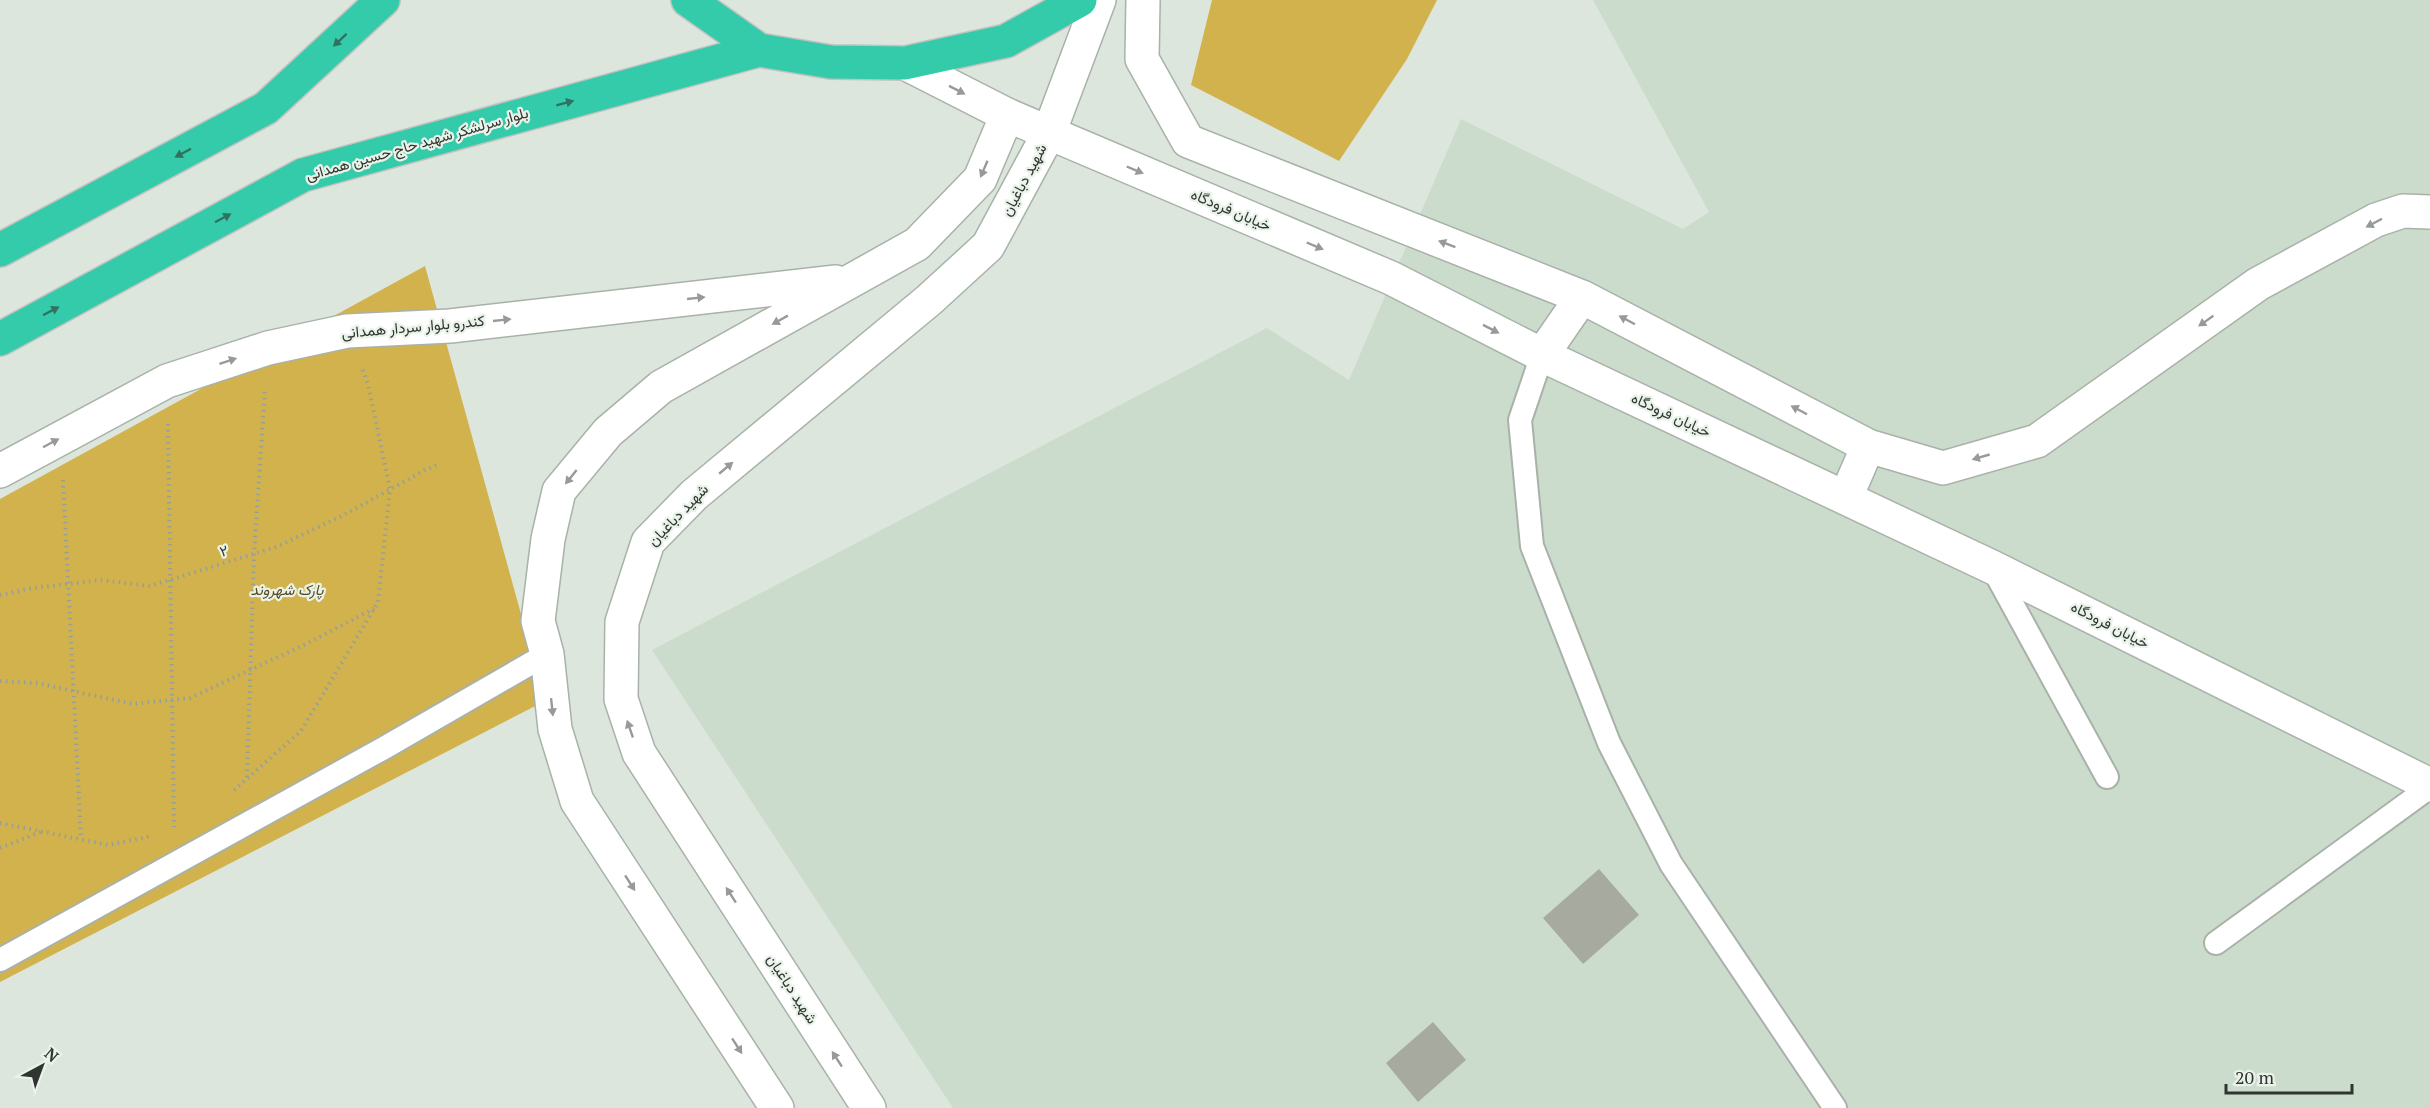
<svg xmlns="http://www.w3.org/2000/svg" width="2430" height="1108" font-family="'PT Serif',Vazirmatn,serif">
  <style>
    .built { fill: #ccdccc }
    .green { fill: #d2b24d }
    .building { fill: #a7aa9e }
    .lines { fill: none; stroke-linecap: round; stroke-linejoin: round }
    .lane-casing { stroke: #a8b2a9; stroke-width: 26 }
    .street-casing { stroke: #a8b2a9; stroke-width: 36 }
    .secondary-casing { stroke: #a8b2a9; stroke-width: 36 }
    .highway-casing { stroke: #c1c2c1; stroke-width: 36 }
    .path { stroke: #979f97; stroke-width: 4; stroke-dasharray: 1.5 4.5; stroke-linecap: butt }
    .lane { stroke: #fff; stroke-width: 22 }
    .street { stroke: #fff; stroke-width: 33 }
    .secondary { stroke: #fff; stroke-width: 33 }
    .highway { stroke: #33cba9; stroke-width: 33 }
    .oneway { fill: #327161 }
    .oneway2 { fill: #989a98 }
    .labels { text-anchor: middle; stroke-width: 4.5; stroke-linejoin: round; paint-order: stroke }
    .street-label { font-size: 15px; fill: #313531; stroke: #e9f3e9 }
    .park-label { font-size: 15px; font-style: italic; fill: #584a1f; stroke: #e9f3e9 }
  </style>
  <rect width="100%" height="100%" fill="#dce6dc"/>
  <path class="built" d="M1593 0H2430V1108H953L652 650 1267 328 1349 380 1461 119 1683 229 1709 212Z"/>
  <path class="green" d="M1212 0H1437L1407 59 1339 161 1191 85Z
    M425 266 545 701 0 982V499Z"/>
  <path class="building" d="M1599 869 1639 915 1583 964 1543 918Z
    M1433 1022 1466 1060 1418 1102 1386 1063Z"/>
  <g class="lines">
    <defs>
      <path id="lane" d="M1542 355 1520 420 1532 546 1609 743 1671 864 1835 1108
        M1992 567 2107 777
        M2216 943 2430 787
        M0 960 384 748 547 654"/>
      <path id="street" d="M0 471 167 381 268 348 347 331 450 326 836 282
        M777 1108 577 801 555 729 547 654 538 621 548 539 559 491 608 432 661 387 917 244 980 179 1007 115
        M869 1108 639 753 621 699 622 622 648 542 694 495 929 300 988 246 1049 133 1099 0"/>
      <path id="secondary" d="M1143 0 1142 59 1188 141 1582 297 1868 446 1943 468 2037 441 2258 284 2376 220 2403 211 2430 212
        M905 63 1007 115 1391 278 1542 355 1992 567 2430 785
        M1542 355 1582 297
        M1846 497 1868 446"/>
      <path id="highway" d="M688 0 759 50 831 62 905 63 1006 41 1080 0
        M0 250 266 108 383 0
        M0 339 303 175 759 50"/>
    </defs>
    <use href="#lane" class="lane-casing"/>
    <use href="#street" class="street-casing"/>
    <use href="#secondary" class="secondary-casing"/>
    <use href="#highway" class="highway-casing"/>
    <path class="path" d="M168 424 174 827
      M63 480 81 839
      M0 595 33 588 101 580 150 586 276 547 344 515 425 470 439 464
      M0 681 36 683 133 704 190 698 306 644 375 608
      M247 777 254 554 265 389
      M234 790 301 731 378 602 390 489 368 384 362 368
      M0 823 108 845 152 836
      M0 848 41 832"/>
    <use href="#lane" class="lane"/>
    <use href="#street" class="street"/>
    <use href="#secondary" class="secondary"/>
    <use href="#highway" class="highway"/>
  </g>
  <defs><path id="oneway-solid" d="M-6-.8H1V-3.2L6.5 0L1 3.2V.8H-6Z" transform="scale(1.5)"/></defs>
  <g class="oneway">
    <use href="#oneway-solid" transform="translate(340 40) rotate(137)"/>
    <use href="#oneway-solid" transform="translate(565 103) rotate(-15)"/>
    <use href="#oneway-solid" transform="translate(183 153) rotate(152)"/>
    <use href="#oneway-solid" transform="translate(223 218) rotate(-28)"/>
    <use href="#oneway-solid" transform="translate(51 311) rotate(-28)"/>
  </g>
  <g class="oneway2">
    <use href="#oneway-solid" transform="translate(957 90) rotate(27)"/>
    <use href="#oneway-solid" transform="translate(984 169) rotate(113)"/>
    <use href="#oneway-solid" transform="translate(1135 170) rotate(23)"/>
    <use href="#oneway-solid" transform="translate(2374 223) rotate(152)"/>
    <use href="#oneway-solid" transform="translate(1447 244) rotate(-159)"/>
    <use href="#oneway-solid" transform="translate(1315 246) rotate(23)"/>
    <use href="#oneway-solid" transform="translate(696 298) rotate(-6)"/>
    <use href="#oneway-solid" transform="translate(502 320) rotate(-6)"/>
    <use href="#oneway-solid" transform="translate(780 320) rotate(151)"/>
    <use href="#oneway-solid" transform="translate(1627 320) rotate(-152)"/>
    <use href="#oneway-solid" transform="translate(2206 321) rotate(145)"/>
    <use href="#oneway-solid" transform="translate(1491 329) rotate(27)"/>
    <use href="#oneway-solid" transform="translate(228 361) rotate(-18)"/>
    <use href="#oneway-solid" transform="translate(1799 410) rotate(-152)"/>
    <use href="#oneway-solid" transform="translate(51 443) rotate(-28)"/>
    <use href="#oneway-solid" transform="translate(1981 457) rotate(164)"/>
    <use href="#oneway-solid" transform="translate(726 468) rotate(-40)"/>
    <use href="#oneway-solid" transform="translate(571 477) rotate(129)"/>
    <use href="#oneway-solid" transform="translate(552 707) rotate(84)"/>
    <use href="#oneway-solid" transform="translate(630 729) rotate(-109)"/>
    <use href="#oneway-solid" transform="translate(630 883) rotate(57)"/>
    <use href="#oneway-solid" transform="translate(731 895) rotate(-123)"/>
    <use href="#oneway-solid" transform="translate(737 1046) rotate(57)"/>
    <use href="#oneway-solid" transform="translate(837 1059) rotate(-123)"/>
  </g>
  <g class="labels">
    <g class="street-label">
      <text transform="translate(417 144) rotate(-16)" y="5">بلوار سرلشکر شهید حاج حسین همدانی</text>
      <text transform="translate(1024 180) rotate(-62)" y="5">شهید دباغیان</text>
      <text transform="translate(1231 210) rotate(23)" y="5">خیابان فرودگاه</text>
      <text transform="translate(413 327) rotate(-5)" y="5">کندرو بلوار سردار همدانی</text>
      <text transform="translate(1671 415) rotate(25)" y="5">خیابان فرودگاه</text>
      <text transform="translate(678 515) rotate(-46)" y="5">شهید دباغیان</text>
      <text transform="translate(224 551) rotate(-18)" y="5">۲</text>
      <text transform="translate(2110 625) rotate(27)" y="5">خیابان فرودگاه</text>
      <text transform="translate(792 989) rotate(57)" y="5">شهید دباغیان</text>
    </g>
    <g class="park-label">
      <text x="287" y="595">پارک شهروند</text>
    </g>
  </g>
  <g transform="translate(42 1066) rotate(41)" stroke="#e9f3e9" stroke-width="4.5" paint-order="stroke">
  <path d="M0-4.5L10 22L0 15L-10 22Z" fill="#313531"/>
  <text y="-9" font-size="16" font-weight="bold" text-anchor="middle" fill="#313531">N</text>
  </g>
  <path d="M2226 1084v9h126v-9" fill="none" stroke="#313531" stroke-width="3"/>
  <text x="2235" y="1084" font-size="18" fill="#313531" stroke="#e9f3e9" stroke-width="4.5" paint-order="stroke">20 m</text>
</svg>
